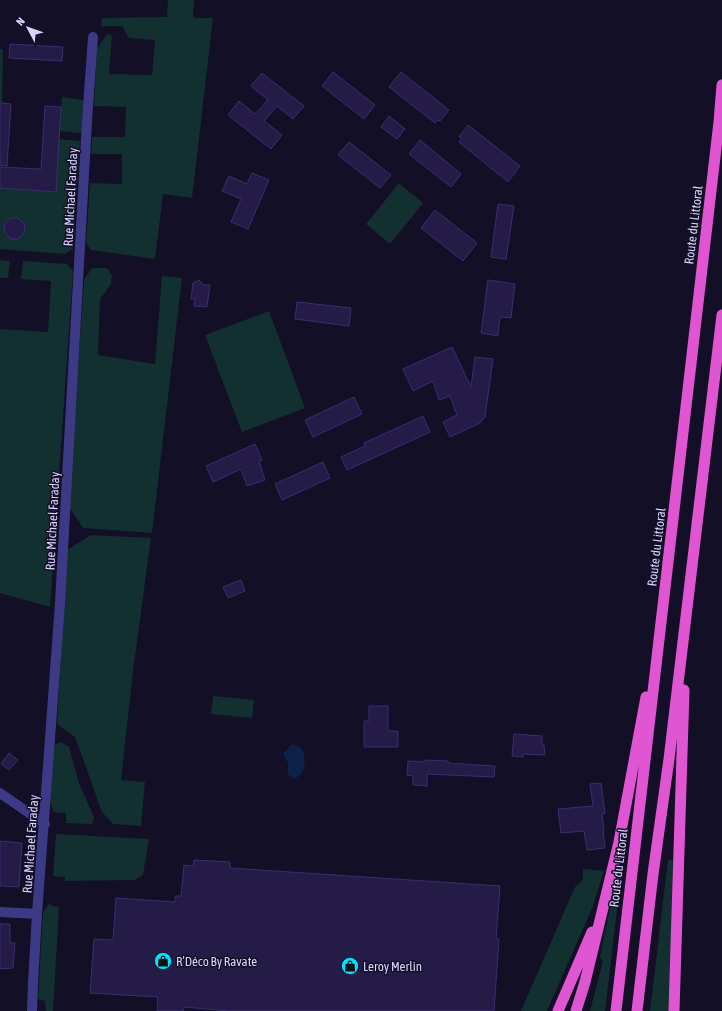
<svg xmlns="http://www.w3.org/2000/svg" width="722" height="1011" font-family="'Asap Condensed',sans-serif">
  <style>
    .green { fill: #12302f }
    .water { fill: #0c2248 }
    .building { fill: #241b47; stroke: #3b2d73 }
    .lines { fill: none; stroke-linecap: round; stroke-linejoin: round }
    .minor { stroke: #3d3a85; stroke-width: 10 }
    .trunk { stroke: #e055d1; stroke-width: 11 }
    .labels { text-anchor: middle; stroke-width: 3; stroke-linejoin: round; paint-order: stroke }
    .street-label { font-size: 13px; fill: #d9d4ff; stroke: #130f26 }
    .poi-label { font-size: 13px; fill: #d9d4ff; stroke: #130f26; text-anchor: start }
  </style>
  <rect width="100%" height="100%" fill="#130f26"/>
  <path class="green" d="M168 0H194L193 18H213L192 198 163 194 155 259 91 250 86 242 90 183 122 184V154H91L92 137H125L126 107 94 106 97 49 107 34 112 35 109 74 152 75 155 40 129 38 122 26H101L102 18 167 17Z
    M0 49 3 50 2 103H0Z
    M62 97 83 100 82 133 59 131Z
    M59 139 80 141 73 249 65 254 0 249V188L55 192Z
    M399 183 423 203 390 244 366 224Z
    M0 260 10 261 8 278H0Z
    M23 261 67 264 73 271 50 607 0 593V329L48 332 51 281 21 279Z
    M92 268H107L112 275 111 284 100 299 98 355 155 364 162 276 182 278 152 533 83 528 69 507 84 280Z
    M269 311 305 408 242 432 205 335Z
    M91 535 151 538 133 671 121 780 145 782 141 826 113 824 102 812 75 737 57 724 67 550Z
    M213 696 254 700 252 718 211 714Z
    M61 742 69 747 79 783 94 817 92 824 66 823V813L54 812 50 802 54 745Z
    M56 834 149 839 143 875 135 880 65 881V877L53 876Z
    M668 860H673L670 1011H650Z
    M618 868H622L605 1011H590L603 961 600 957Z
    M583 869 604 871 593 906 547 1011H521L575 887 583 880Z
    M51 902V906L59 907 53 1011H46L45 1001 38 999 43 912Z"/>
  <path class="water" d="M291 745C294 745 296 745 298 746 307 751 306 768 301 774 299 776 297 777 295 779L291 777 288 774V763L284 756V752Z"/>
  <path class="building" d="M10 44 63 47 62 61 9 58Z
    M333 72 375 105 364 119 322 86Z
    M401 72 449 110 440 121 438 120 435 123 389 87Z
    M262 73 304 106 293 119 277 106 264 121 282 135 271 149 228 115 239 101 255 114 268 100 251 86Z
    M0 103 11 104 7 166 0 165Z
    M45 106 61 107 56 192 0 188V167L41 169Z
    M389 116 405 129 397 139 381 127Z
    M468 125 520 166 508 182 459 142 462 139 459 137Z
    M420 140 461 174 451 187 409 154Z
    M349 142 391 175 380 188 338 155Z
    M252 173 269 180 248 229 231 222 241 199 222 191 229 176 247 184Z
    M498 204 514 206 506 259 491 257Z
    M435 210 477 243 463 261 421 228Z
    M10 218H18L25 225 24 233 18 239H11L5 233 4 225Z
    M199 280 204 285H210L207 307 194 306 195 299H191L193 283Z
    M488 280 515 284 511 318 500 317 498 336 481 333Z
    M297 302 351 308 349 326 295 319Z
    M452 347 471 387 475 357 493 359 485 417 480 423 450 437 443 422 457 415 450 396 439 400 433 381 413 391 403 369Z
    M354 397 362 414 313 437 305 420Z
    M423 416 430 432 347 470 341 457 365 446 364 443Z
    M255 444 262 460 259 461 265 480 247 486 241 469 213 482 206 466Z
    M323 462 330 478 282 500 275 484Z
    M241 580 245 591 228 598 223 587Z
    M369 706H388V731H398V747H364V721H369Z
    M514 734 542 736V744L544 745 545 755 523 754V757L512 756Z
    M9 753 18 760 9 770 1 764Z
    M425 760 448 761V763L495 766 494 777 427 774V786L413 785V776L407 775 408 761 425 762Z
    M601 783 605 813 602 814 604 829H603L605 848 587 850 584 831 561 833 558 809 593 806 590 784Z
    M0 841 22 843 19 887 0 886Z
    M194 860 230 862V868L500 886 496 939H499L494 1011H229L184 1007 183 1011H157L158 997 90 993 94 939 113 940 116 898 175 902V896H181L184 865 193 866Z
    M0 924H10V943H15L13 968 0 969Z"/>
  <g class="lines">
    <path class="minor" d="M0 793 45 824
      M0 912 37 914
      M32 1011 33 983 37 914 60 603 87 121 93 37"/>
    <path class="trunk" d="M558 1011 592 932
      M576 1011 585 982 619 842 646 697
      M616 1011 719 122 722 85
      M637 1011 653 874 669 759 722 315
      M674 1011 684 690"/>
  </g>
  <defs>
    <symbol id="shop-disc" viewBox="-11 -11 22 22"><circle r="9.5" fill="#00e5ff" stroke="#130f26"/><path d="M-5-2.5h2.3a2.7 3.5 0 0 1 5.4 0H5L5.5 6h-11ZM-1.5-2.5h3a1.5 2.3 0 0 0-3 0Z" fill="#111"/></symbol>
  </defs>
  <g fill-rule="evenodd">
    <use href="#shop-disc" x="153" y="951" width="20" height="20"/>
    <use href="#shop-disc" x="340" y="956" width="20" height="20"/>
  </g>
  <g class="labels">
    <g class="street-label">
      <text transform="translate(70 197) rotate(-87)" y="5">Rue Michael Faraday</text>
      <text transform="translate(693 225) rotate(-83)" y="5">Route du Littoral</text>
      <text transform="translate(52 521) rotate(-87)" y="5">Rue Michael Faraday</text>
      <text transform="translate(656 547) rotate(-83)" y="5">Route du Littoral</text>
      <text transform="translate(30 844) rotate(-86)" y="5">Rue Michael Faraday</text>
      <text transform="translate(618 868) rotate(-83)" y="5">Route du Littoral</text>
    </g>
    <g class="poi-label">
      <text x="176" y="966">R’Déco By Ravate</text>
      <text x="363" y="971">Leroy Merlin</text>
    </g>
  </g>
  <g transform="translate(28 28) rotate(311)" stroke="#130f26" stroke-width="3" paint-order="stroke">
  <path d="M0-3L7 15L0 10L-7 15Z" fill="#d9d4ff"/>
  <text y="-6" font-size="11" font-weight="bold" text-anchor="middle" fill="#d9d4ff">N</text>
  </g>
</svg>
